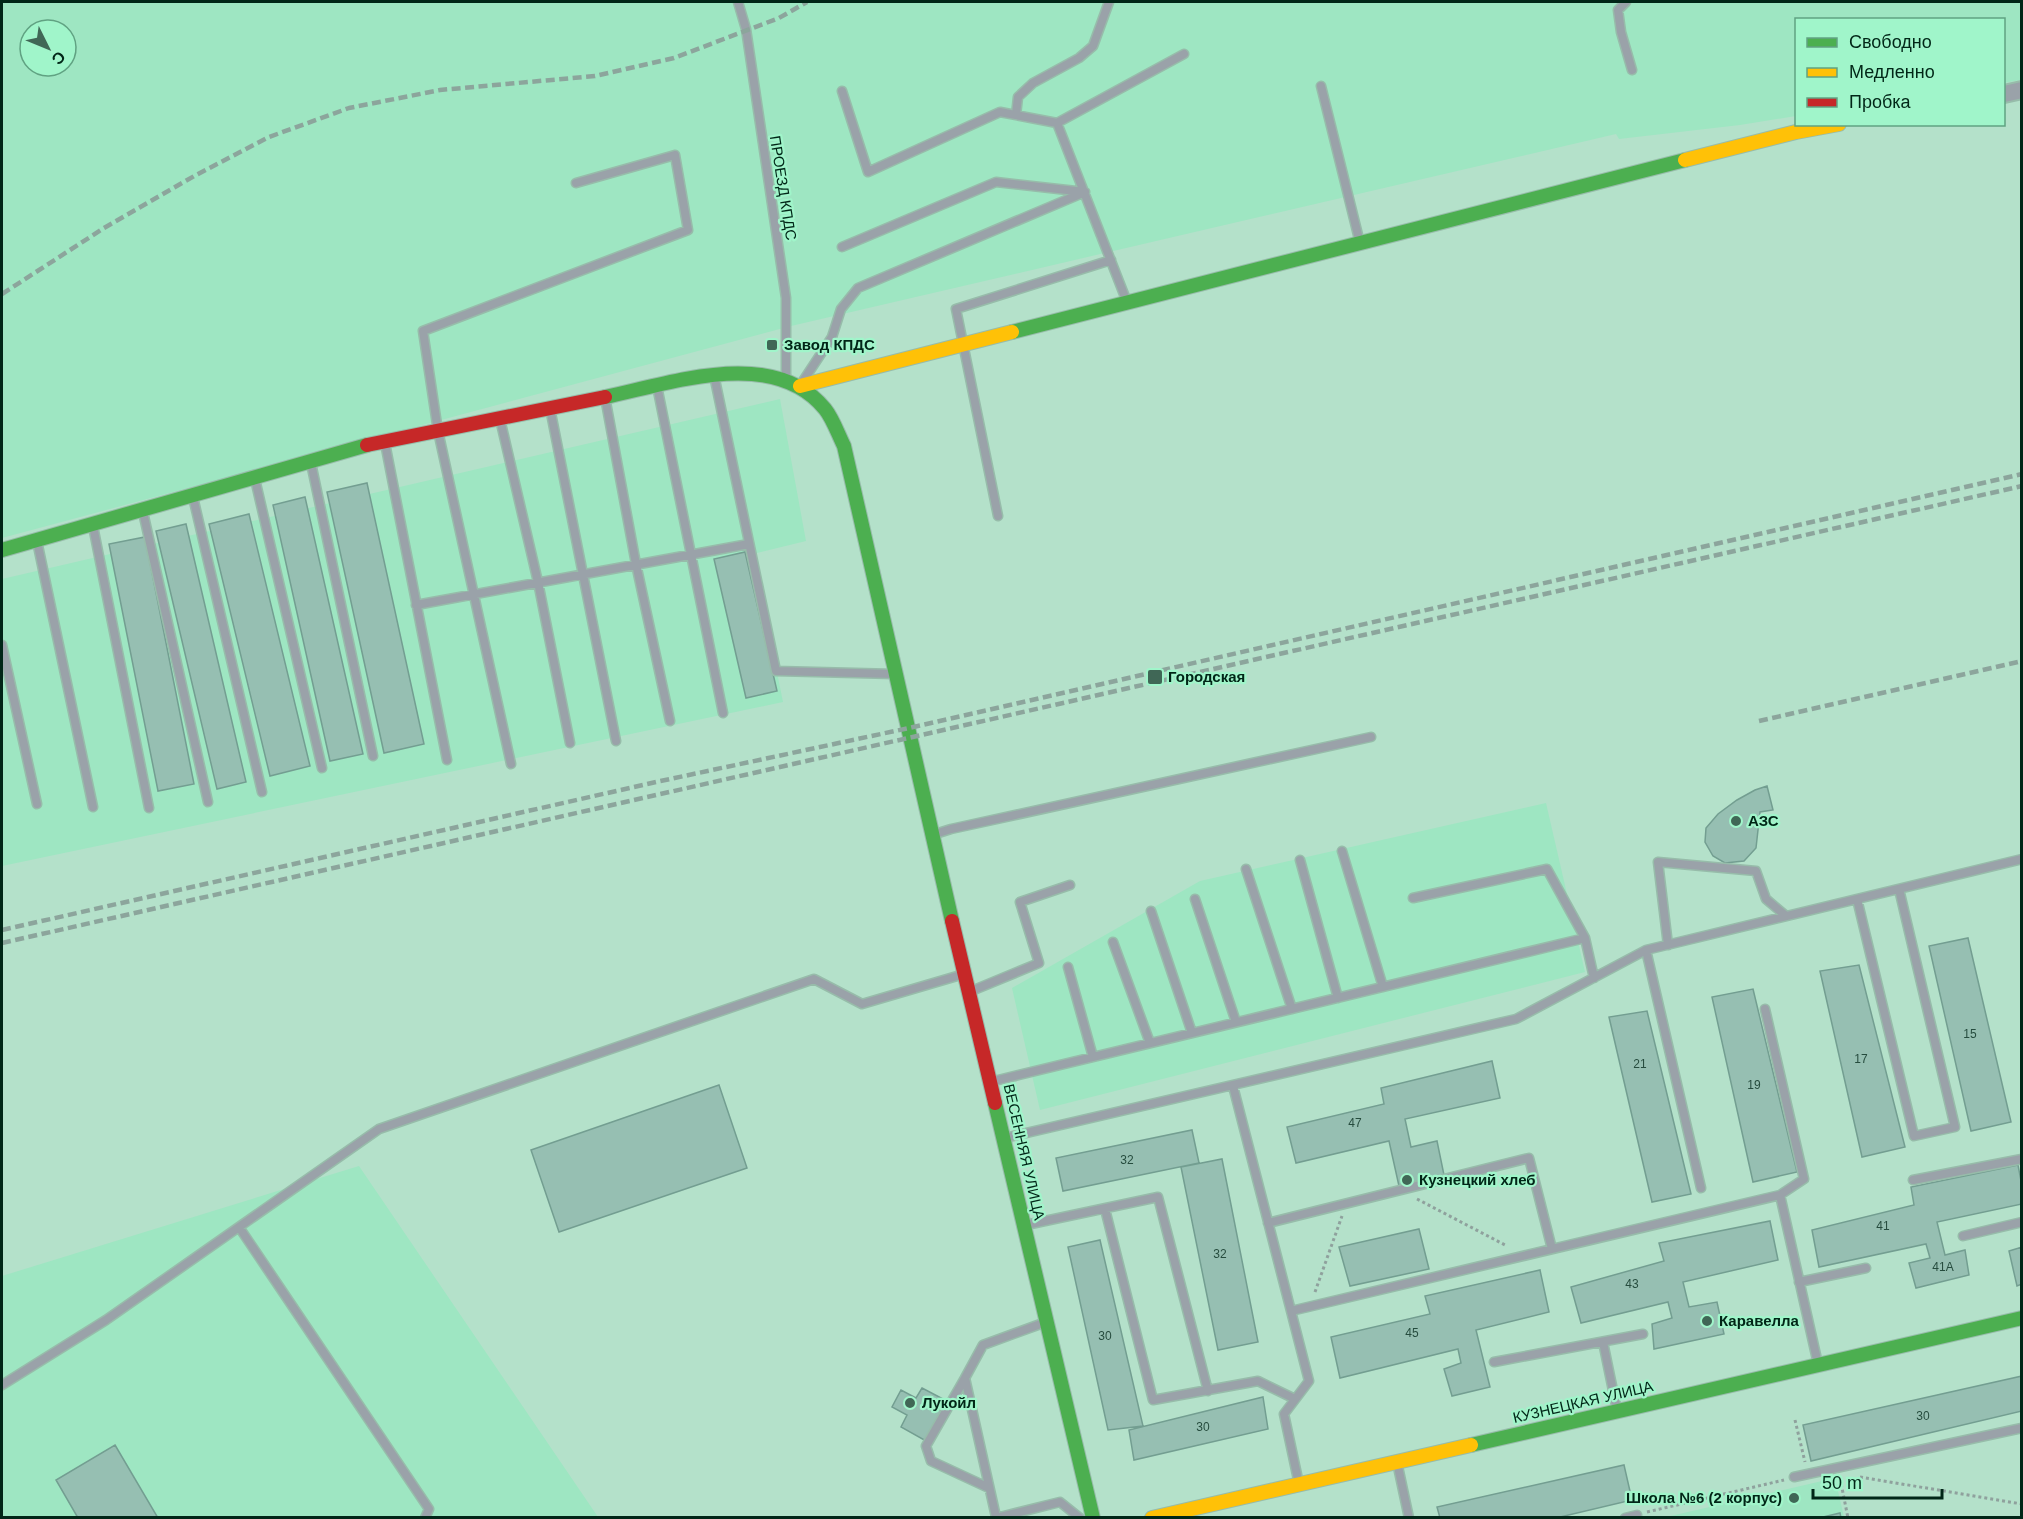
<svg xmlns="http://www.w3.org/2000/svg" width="2023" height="1519" font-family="Arial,sans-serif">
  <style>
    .built { fill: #9ee6c2; fill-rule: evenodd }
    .building { fill: #96bfb2; stroke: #739e91; stroke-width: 1.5 }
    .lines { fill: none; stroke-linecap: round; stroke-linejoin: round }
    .lane-casing { stroke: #97bcaa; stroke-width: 11 }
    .street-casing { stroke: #97bcaa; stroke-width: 20 }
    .fast-casing { stroke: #97bcaa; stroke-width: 16 }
    .slow-casing { stroke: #97bcaa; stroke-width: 16 }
    .jam-casing { stroke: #97bcaa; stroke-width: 16 }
    .path { stroke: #8fa19d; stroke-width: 3; stroke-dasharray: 3 3; stroke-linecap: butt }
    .lane { stroke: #9aa2a9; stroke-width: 8 }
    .street { stroke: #9aa2a9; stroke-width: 16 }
    .fast { stroke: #4caf50; stroke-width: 14 }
    .slow { stroke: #ffc107; stroke-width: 14 }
    .jam { stroke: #c62828; stroke-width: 14 }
    .rail { stroke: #8ca59c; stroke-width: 4.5; stroke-dasharray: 9 4.5; stroke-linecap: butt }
    .poi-dot { fill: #406756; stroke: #a0f5ca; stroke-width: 2 }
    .labels { text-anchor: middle; stroke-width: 4.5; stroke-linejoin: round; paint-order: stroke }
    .number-label { font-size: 12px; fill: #264c3e }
    .street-label { font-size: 15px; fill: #012617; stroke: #a0f5ca }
    .poi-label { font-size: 15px; font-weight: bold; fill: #012617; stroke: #a0f5ca; text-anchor: start }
  </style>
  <rect width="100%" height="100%" fill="#b4e1ca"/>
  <path class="built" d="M2 2H2021V80L2004 83V20H1796V116L1740 125 1619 139 1616 134 791 326 2 538ZM30 30H66V66H30Z
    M780 399 806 541 753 554 783 702 2 866V579Z
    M1546 803 1585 972 1040 1110 1012 988 1200 881Z
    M359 1166 598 1517 2 1518V1276Z
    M1835 1478 1844 1517 1662 1518Z"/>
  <path class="building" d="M367 483 424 744 384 753 327 492Z
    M305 497 363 754 330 761 273 505Z
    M249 514 310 766 270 776 209 524Z
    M186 524 246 782 217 789 156 531Z
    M145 537 194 784 158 791 109 544Z
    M745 552 777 691 746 698 714 559Z
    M1767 786 1773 810 1760 812 1756 848 1744 861 1725 863 1713 856 1705 842 1706 828 1718 814 1737 800 1755 790Z
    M1968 938 2011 1122 1971 1131 1929 946Z
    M1859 965 1905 1147 1862 1157 1820 971Z
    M1753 989 1797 1172 1753 1182 1712 997Z
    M1647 1011 1691 1194 1652 1202 1609 1017Z
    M1492 1061 1500 1098 1405 1119 1411 1147 1437 1141 1444 1175 1399 1186 1389 1141 1296 1163 1287 1127 1384 1104 1381 1088Z
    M719 1085 747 1168 559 1232 531 1150Z
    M1192 1130 1199 1163 1063 1191 1056 1158Z
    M1222 1159 1258 1342 1218 1350 1181 1167Z
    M2018 1165 2022 1186V1204L1937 1222 1945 1255 1965 1250 1969 1275 1916 1288 1909 1263 1930 1258 1926 1244 1819 1267 1812 1230 1914 1205 1911 1187Z
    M1770 1221 1778 1260 1683 1282 1689 1307 1717 1302 1724 1334 1654 1349 1652 1324 1672 1318 1668 1302 1581 1323 1571 1287 1664 1261 1659 1243Z
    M1419 1229 1429 1269 1350 1286 1339 1247Z
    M1100 1240 1143 1426 1108 1430 1068 1247Z
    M2022 1247V1284L2017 1286 2009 1251Z
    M1540 1270 1549 1312 1476 1330 1490 1387 1452 1396 1444 1369 1461 1363 1458 1349 1340 1378 1331 1337 1430 1314 1425 1296Z
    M2022 1376V1411L1811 1461 1803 1425Z
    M922 1388 947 1401 926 1441 901 1427 907 1415 892 1407 901 1390 916 1398Z
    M1263 1397 1268 1429 1134 1460 1129 1430Z
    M115 1445 158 1518H78L56 1480Z
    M1624 1465 1632 1500 1556 1518H1440L1437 1507Z
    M1840 1513 1841 1518H1819Z"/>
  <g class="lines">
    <defs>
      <path id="lane" d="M738 2 746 29 786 298V377
        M1626 2 1618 10 1621 32 1632 70
        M1321 86 1360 243
        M842 91 868 172 1000 112 1057 123
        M1016 115 1018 97 1033 83 1079 58 1093 46 1109 2
        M842 247 996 182 1085 192
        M1127 302 1057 123 1184 54
        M714 375 776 671 895 674
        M803 381 832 337 841 309 858 288 1085 192
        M657 386 723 713
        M605 397 636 564 670 721
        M550 408 616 741
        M500 419 538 582 570 743
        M385 443 447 760
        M311 463 373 756
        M255 479 322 768
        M193 497 262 792
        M143 512 208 802
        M998 516 956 309 1111 260
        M93 526 149 808
        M37 541 93 807
        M416 605 749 544
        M2 645 37 804
        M511 764 438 431 423 331 688 230 675 155 576 183
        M932 835 951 829 1371 737
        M1342 851 1383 987
        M1300 860 1338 998
        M1246 869 1292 1009
        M1413 898 1547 869 1585 938 1594 978
        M1195 899 1236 1022
        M1857 899 1914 1136 1955 1127 1899 889
        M1151 911 1192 1033
        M1113 942 1150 1043
        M1668 945 1658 862 1756 871 1766 899 1786 916
        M1646 950 1701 1188
        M1068 967 1093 1057
        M969 992 1039 963 1020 902 1070 885
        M1765 1009 1804 1179 1780 1195 1818 1364
        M990 1082 1585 938
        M1233 1086 1291 1311
        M1005 1138 1516 1019 1646 950 2022 859
        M1913 1180 2022 1159
        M1105 1209 1153 1400 1258 1381 1295 1399
        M1268 1223 1529 1158 1552 1249
        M1026 1225 1158 1197 1208 1391
        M239 1227 429 1509 425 1518
        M1963 1236 2022 1222
        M1799 1282 1866 1268
        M1603 1342 1617 1410
        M1494 1362 1643 1334
        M965 1378 926 1446 931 1461 989 1488
        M2 1385 106 1320 379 1129 814 979 862 1004 964 974
        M1397 1462 1409 1518
        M1794 1477 2022 1428
        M1299 1484 1284 1414 1309 1381 1291 1311 1780 1195
        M996 1517 965 1378 983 1345 1046 1322
        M996 1518 1060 1502 1080 1518
        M1625 1518 1637 1515"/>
      <path id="street" d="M2004 94 2022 90"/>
      <path id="fast" d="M1012 332 1685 160
        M605 397C672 383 774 346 825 409 833 419 838 434 844 446L952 921
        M2 550 367 445
        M995 1103 1093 1518
        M1471 1445 2022 1318"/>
      <path id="slow" d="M1685 160 1796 132 1839 124
        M800 386 1012 332
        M1152 1518 1471 1445"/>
      <path id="jam" d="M367 445 605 397
        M952 921 995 1103"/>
    </defs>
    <use href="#lane" class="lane-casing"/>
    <use href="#street" class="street-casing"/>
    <use href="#fast" class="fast-casing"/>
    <use href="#slow" class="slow-casing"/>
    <use href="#jam" class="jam-casing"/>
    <path class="path" d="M1417 1199 1507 1246
      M1315 1292 1342 1216
      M1795 1420 1805 1462
      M1860 1477 2022 1504
      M1840 1478 1848 1518
      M1647 1512 1784 1480"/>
    <use href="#lane" class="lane"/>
    <use href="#street" class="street"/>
    <use href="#fast" class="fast"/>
    <use href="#slow" class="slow"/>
    <use href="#jam" class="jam"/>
    <path class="rail" d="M2 294 104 228 196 175 269 137 349 108 440 90 595 76 674 58 779 18 807 2
      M1759 721 2022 661
      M2 930 656 782 909 728 2022 474
      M2 943 2022 486"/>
  </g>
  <g class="poi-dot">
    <rect x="766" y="339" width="12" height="12" rx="3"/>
    <rect x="1147" y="669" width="16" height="16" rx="3"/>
    <circle cx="1736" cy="821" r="6"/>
    <circle cx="1407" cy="1180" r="6"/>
    <circle cx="1707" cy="1321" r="6"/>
    <circle cx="910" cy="1403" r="6"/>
    <circle cx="1794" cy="1498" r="6"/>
  </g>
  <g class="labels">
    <g class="number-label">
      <text x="1970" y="1038">15</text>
      <text x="1861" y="1063">17</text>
      <text x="1640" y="1068">21</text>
      <text x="1754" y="1089">19</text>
      <text x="1355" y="1127">47</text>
      <text x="1127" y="1164">32</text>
      <text x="1883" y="1230">41</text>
      <text x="1220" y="1258">32</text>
      <text x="1943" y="1271">41А</text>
      <text x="1632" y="1288">43</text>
      <text x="1412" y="1337">45</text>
      <text x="1105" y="1340">30</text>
      <text x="1923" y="1420">30</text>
      <text x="1203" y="1431">30</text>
    </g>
    <g class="street-label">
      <text transform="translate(783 188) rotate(81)" y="5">ПРОЕЗД КПДС</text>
      <text transform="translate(1024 1152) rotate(77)" y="5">ВЕСЕННЯЯ УЛИЦА</text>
      <text transform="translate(1583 1402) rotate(-13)" y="5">КУЗНЕЦКАЯ УЛИЦА</text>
    </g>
    <g class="poi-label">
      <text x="784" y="350">Завод КПДС</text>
      <text x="1168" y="682">Городская</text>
      <text x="1748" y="826">АЗС</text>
      <text x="1419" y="1185">Кузнецкий хлеб</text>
      <text x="1719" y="1326">Каравелла</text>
      <text x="922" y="1408">Лукойл</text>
      <text x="1782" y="1503" text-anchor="end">Школа №6 (2 корпус)</text>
    </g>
  </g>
  <rect width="2023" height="1519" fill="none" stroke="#012617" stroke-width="6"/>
  <rect x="1795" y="18" width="210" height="108" fill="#a0f5ca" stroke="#60a282" stroke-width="1.5"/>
  <rect x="1807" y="38" width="30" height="9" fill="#4caf50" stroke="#60a282" stroke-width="1.5"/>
  <text x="1849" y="48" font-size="18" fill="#012617">Свободно</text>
  <rect x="1807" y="68" width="30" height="9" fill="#ffc107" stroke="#60a282" stroke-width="1.5"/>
  <text x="1849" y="78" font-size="18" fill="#012617">Медленно</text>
  <rect x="1807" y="98" width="30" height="9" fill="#c62828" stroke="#60a282" stroke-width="1.5"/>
  <text x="1849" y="108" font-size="18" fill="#012617">Пробка</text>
  <g transform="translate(48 48) rotate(133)"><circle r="28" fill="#a0f5ca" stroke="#60a282" stroke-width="1.5"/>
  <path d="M0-4.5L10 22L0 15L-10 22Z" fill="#406756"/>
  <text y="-9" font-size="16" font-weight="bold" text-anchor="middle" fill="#012617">С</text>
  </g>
  <path d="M1813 1489v9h129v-9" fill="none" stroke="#012617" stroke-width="3"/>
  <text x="1822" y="1489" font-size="18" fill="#012617" stroke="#a0f5ca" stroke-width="4.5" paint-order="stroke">50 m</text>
</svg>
